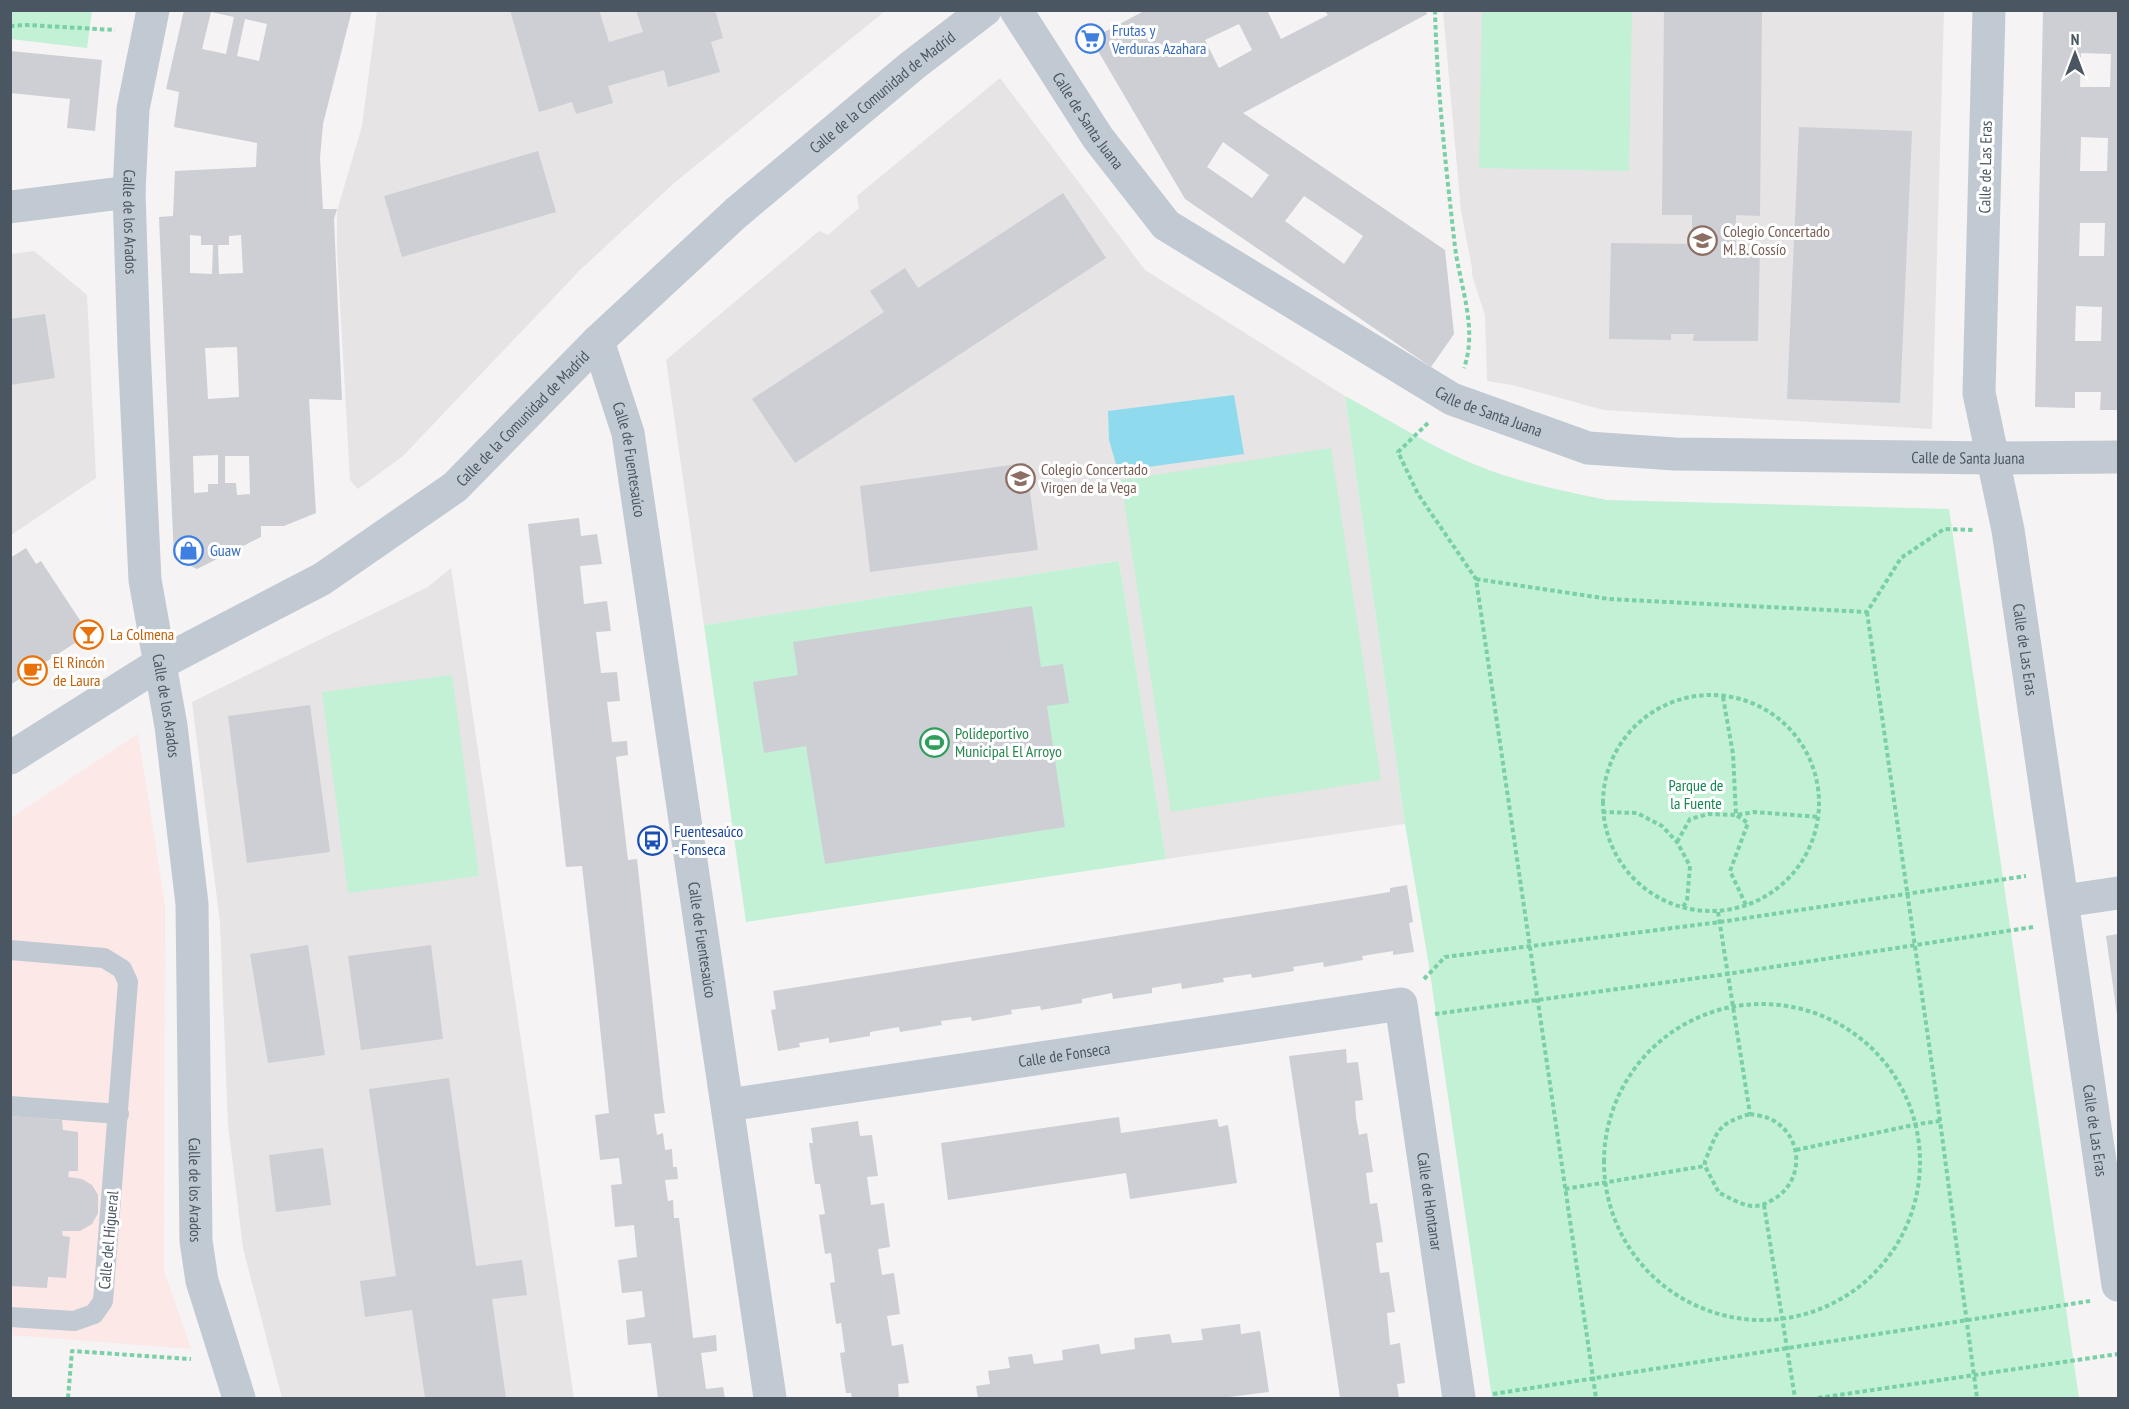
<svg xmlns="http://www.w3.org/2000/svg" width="2129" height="1409" font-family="'PT Sans Narrow',sans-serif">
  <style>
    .education { fill: #e6e4e5 }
    .medical { fill: #fce8e6 }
    .green { fill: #c3f1d5 }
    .water { fill: #90daee }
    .building { fill: #cdcfd5; fill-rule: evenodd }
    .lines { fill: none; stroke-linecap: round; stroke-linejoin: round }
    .path { stroke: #7ad0a6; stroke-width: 4; stroke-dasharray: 4.5 3; stroke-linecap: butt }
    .service { stroke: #c1cad2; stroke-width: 20 }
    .minor { stroke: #c1cad2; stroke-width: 33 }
    .tertiary { stroke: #c1cad2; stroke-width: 33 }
    .labels { text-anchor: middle; stroke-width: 6; stroke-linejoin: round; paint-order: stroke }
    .shop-label { font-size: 16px; fill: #366cbe; stroke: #fff; text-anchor: start }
    .street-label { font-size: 16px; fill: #4a5661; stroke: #fff }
    .education-label { font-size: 16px; fill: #785e54; stroke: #fff; text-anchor: start }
    .food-label { font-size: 16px; fill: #c56008; stroke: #fff; text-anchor: start }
    .leisure-label { font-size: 16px; fill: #27864d; stroke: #fff; text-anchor: start }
    .park-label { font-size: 16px; fill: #17864f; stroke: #fff }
    .transit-label { font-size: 16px; fill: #164399; stroke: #fff; text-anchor: start }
  </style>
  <rect width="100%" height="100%" fill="#f5f3f3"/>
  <path class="education" d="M377 11H885L673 184 580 270 403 456 358 489 350 480 337 250V211L362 126Z
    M1443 11H1944L1932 429 1604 410 1512 385 1487 381 1485 315 1472 275V268L1461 211Z
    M1000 78 1145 270 1345 396 1405 824 1166 859 1119 561 704 625 666 360 819 231 828 235 859 208 857 196Z
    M34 251 87 295 96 478 11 535V254Z
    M451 568 574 1398H282L243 1248 228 1124 220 922 192 702 428 587Z"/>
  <path class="medical" d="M138 734 165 905 164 1271 191 1349 11 1335V818Z"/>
  <path class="green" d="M11 10 92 11 87 48 11 39Z
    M1482 11H1632L1629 171 1479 168Z
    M1345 396C1390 420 1434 449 1481 467 1521 483 1565 491 1607 500L1949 509 2079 1398H1492L1429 966 1405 824Z
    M1331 448 1381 780 1171 812 1121 480Z
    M1119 561 1166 859 746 922 704 625Z
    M452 675 479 876 348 893 322 692Z"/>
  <path class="water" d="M1234 395 1244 454 1118 471 1109 440 1108 411Z"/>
  <path class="building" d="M184 10H352L323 124 320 158 323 209H337L334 219 342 400 309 399 316 513 284 526H261V537L197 569 174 558 159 217 173 216 175 171 256 167 257 143 174 127 179 92 166 89ZM211 12 234 17 226 54 202 49ZM245 19 267 24 259 61 237 56ZM190 235 201 236V245H213L212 274 190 273ZM241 235 243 273 219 274 218 245H229V236ZM237 347 239 397 208 399 205 348ZM218 455V484H208V492L194 493 193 456ZM225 456H249L250 494 237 495 236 483H225Z
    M510 10H599L609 42 643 32 636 10H715L723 38 711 42 720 72 668 87 664 70 608 86 613 103 576 114 572 102 539 112Z
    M1146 10H1267L1281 39 1328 15 1324 10H1426L1427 14 1243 113 1445 250 1454 334 1431 367 1185 199 1091 39ZM1239 24 1252 50 1219 68 1205 40ZM1223 142 1269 175 1252 198 1207 167ZM1304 196 1363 236 1344 264 1285 221Z
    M1664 10H1762L1760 216 1736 215V244H1760L1758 341H1693L1694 334H1671V340L1609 339 1611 243 1692 244V215H1662Z
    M2043 10H2118V410H2100L2101 392H2075V408L2035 407ZM2081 53 2111 54 2110 87H2080ZM2081 137 2108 138 2107 171H2080ZM2080 223H2105L2104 256H2079ZM2076 306 2102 307 2101 341H2075Z
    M10 51 102 60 95 131 67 128 70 99 10 93Z
    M1799 127 1912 131 1900 403 1787 399Z
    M538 151 556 212 402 257 384 196Z
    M1063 193 1106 258 795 463 752 399 884 312 870 291 905 268 918 288Z
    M45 314 55 378 10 385V319Z
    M1026 463 1038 550 870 572 860 486Z
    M579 518 581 536 597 534 602 564 580 566 584 604 607 601 611 631 596 632 601 673 617 672 620 701 607 702 612 742 627 741 628 755 616 757 628 860 637 859 663 1099 665 1113 654 1114 657 1135 663 1133 665 1150 672 1149 673 1167H677L678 1179 665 1180 668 1201 673 1200 674 1218H679L693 1338 716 1335 717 1351 701 1353 706 1389 723 1387 725 1398H658L651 1343 628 1345 626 1320 645 1317 642 1291 622 1293 618 1260 637 1257 634 1225 615 1227 611 1185 622 1184 619 1158 600 1160 595 1115 609 1113 594 970 582 866 566 867 528 524Z
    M26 548 36 564 41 561 89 634 10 685V558Z
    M1032 606 1041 667 1063 664 1069 703 1047 706 1065 827 825 864 806 746 764 753 753 682 798 675 793 642Z
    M310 705 330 852 247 863 228 716Z
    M1407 885 1413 922 1409 923 1414 952 1393 955V951L1362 956 1363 960 1324 967 1323 962 1293 967 1294 971 1252 978 1251 974 1223 978 1224 982 1182 989 1181 983 1152 988V993L1113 999 1112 993 1082 999V1003L1041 1010 1040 1006 1011 1010 1012 1014 972 1021 971 1017 941 1021 942 1025 900 1032 899 1027 870 1032V1036L829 1043V1038L799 1043 800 1047 778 1051 771 1010 776 1009 773 991 1335 901 1390 892V888Z
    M2118 934V1015H2117L2106 936Z
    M308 945 325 1055 268 1063 250 954Z
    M431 945 443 1039 361 1050 348 956Z
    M1346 1049 1347 1063 1358 1062 1363 1100 1355 1101 1356 1117 1359 1135 1367 1133 1373 1172 1366 1173 1370 1204 1377 1203 1380 1222 1383 1242 1376 1243 1380 1273 1389 1272 1395 1312 1387 1313 1390 1345 1400 1343 1405 1383 1397 1384 1399 1398H1340L1289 1056Z
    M449 1078 476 1266 522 1260 527 1295 492 1299 506 1398H425L412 1310 365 1317 360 1281 396 1276 369 1089Z
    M10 1116 62 1120 63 1130 78 1132V1171H69L68 1177 82 1179 92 1185 98 1195V1213L92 1224 80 1231H62L63 1236 70 1237 66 1278 48 1277 47 1288 10 1286Z
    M1119 1117 1121 1133 1217 1119 1219 1127 1228 1125 1237 1183 1130 1199 1126 1173 948 1200 941 1143Z
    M858 1121 860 1136 872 1135 878 1176 867 1177 871 1205 884 1203 890 1247 878 1249 882 1275 894 1273 900 1314 887 1316 892 1346 903 1344 909 1383 898 1384 899 1398H852L851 1393H846L840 1353 845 1352 841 1323 836 1324 830 1283 835 1282 831 1253 825 1254 819 1215 825 1214 820 1184H815L809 1143H813L811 1128Z
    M323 1148 331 1205 276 1212 269 1155Z
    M1240 1324 1241 1334 1260 1331 1269 1392 1221 1398H978L976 1386 990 1384 988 1371 1010 1368 1008 1357 1032 1354 1034 1364 1063 1360 1062 1350 1099 1344 1101 1354 1135 1349 1134 1338 1170 1334 1172 1343 1203 1340 1201 1329Z"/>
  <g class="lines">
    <path class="path" d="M1435 10C1437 89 1446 168 1455 247 1460 286 1478 328 1464 368
      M10 26 27 25 115 30
      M1428 423 1398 452 1418 494 1476 579 1596 1398
      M1476 579 1609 599 1867 612 1901 558 1944 529 1974 530
      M1867 612 1940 1121 1977 1398
      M1603 803a108 108 0 1 1 216 0a108 108 0 1 1-216 0Z
      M1723 697 1733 754 1736 815 1748 823 1730 871 1746 905
      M1602 812 1637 813 1662 826 1677 842 1690 866 1687 901 1682 908
      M1677 842 1690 819 1708 814 1736 815 1754 812 1820 817
      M1718 912 1750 1114
      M1424 979 1445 957 1720 922 2026 876
      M1604 1162a158 158 0 1 1 316 0a158 158 0 1 1-316 0Z
      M1435 1014 1727 974 2033 927
      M1750 1114C1755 1115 1763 1116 1768 1118 1803 1132 1806 1180 1774 1199 1767 1203 1762 1206 1753 1206 1742 1206 1729 1197 1719 1193L1705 1166V1161C1718 1131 1716 1124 1750 1114Z
      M1796 1150 1918 1124 1940 1121
      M1565 1189 1705 1166
      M1764 1205 1795 1398
      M1493 1394 2090 1301
      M68 1398 72 1351 191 1359
      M1818 1398 2118 1354"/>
    <path class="service" d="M10 950 104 958 122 969 128 982 103 1301 94 1314 74 1321 10 1317
      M10 1106 119 1114"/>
    <g class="minor">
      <path id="s1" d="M1016 10 1098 138 1166 225 1452 399 1588 448 1675 454 1994 458 2118 457"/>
      <path id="s2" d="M1989 10 1979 393 2008 530 2118 1285"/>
      <path d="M10 207 129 192"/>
      <path id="s3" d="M598 341 628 433 770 1398"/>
      <path d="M2064 901 2118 893"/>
      <path id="s4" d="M728 1105 1401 1004 1459 1398"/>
    </g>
    <g class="tertiary">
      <path id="s5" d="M153 10 133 109 129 192 134 348 145 580 171 726 192 904 196 1241 202 1281 239 1398"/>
      <path id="s6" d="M10 758 159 664 322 579 455 487 598 341 736 213 913 65 985 10"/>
    </g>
  </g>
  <defs>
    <symbol id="supermarket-ring" viewBox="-11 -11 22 22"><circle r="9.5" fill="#fff" stroke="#3f7fe0" stroke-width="1.5"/><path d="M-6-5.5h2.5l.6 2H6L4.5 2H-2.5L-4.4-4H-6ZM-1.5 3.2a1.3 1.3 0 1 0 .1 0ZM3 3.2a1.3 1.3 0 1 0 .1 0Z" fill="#3f7fe0"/></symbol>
    <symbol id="school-ring" viewBox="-11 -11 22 22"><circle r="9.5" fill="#fff" stroke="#8d6e63" stroke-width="1.5"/><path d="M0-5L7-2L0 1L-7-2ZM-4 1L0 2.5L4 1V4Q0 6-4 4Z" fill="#8d6e63"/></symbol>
    <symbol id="shop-ring" viewBox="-11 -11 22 22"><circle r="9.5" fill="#fff" stroke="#3f7fe0" stroke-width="1.5"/><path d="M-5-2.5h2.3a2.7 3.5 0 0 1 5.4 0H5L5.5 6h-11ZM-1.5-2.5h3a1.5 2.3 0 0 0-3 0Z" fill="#3f7fe0"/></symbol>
    <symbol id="bar-ring" viewBox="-11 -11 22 22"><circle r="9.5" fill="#fff" stroke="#e8710a" stroke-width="1.5"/><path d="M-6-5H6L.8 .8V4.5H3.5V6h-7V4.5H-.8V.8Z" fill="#e8710a"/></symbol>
    <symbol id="cafe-ring" viewBox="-11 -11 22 22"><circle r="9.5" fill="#fff" stroke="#e8710a" stroke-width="1.5"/><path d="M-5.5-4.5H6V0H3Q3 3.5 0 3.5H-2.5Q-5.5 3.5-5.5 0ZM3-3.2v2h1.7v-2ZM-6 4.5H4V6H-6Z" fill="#e8710a"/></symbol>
    <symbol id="stadium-ring" viewBox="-11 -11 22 22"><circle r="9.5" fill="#fff" stroke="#2e9e5b" stroke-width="1.5"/><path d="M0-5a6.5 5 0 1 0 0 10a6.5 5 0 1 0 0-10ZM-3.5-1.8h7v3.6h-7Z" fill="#2e9e5b"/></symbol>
    <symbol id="bus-ring" viewBox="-11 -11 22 22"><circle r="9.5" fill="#fff" stroke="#1a4fb4" stroke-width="1.5"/><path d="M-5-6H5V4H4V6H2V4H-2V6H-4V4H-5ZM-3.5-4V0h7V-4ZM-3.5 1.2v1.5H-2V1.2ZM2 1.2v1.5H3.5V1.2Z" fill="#1a4fb4"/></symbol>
  </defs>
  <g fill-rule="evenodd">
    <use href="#supermarket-ring" x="1074" y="22" width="33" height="33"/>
    <use href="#school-ring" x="1686" y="224" width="33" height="33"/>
    <use href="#school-ring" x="1004" y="462" width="33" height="33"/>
    <use href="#shop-ring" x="172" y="534" width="33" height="33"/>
    <use href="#bar-ring" x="72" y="618" width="33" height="33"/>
    <use href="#cafe-ring" x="16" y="654" width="33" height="33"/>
    <use href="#stadium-ring" x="918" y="726" width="33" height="33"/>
    <use href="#bus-ring" x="636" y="824" width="33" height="33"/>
  </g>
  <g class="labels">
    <g class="shop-label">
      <text x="1112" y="36">Frutas y<tspan x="1112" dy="18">Verduras Azahara</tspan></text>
      <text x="210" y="556">Guaw</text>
    </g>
    <g class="street-label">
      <text dy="6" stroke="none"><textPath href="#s6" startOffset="1104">Calle de la Comunidad de Madrid</textPath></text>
      <text dy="6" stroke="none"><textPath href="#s1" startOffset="132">Calle de Santa Juana</textPath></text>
      <text transform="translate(1985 167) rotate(-89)" y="6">Calle de Las Eras</text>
      <text dy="6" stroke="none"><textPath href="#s5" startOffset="214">Calle de los Arados</textPath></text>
      <text dy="6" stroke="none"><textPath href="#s1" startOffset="636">Calle de Santa Juana</textPath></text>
      <text dy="6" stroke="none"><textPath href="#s6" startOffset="618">Calle de la Comunidad de Madrid</textPath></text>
      <text dy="6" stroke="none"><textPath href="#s1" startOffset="1122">Calle de Santa Juana</textPath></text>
      <text dy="6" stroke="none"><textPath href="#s3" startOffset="123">Calle de Fuentesaúco</textPath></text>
      <text dy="6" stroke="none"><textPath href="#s2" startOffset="644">Calle de Las Eras</textPath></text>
      <text dy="6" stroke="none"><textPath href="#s5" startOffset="700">Calle de los Arados</textPath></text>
      <text dy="6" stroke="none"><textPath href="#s3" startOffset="609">Calle de Fuentesaúco</textPath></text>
      <text dy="6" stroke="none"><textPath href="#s4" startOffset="340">Calle de Fonseca</textPath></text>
      <text dy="6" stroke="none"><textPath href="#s2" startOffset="1130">Calle de Las Eras</textPath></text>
      <text dy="6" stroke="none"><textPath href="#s5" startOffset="1186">Calle de los Arados</textPath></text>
      <text dy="6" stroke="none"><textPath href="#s4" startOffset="880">Calle de Hontanar</textPath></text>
      <text transform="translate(108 1240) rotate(-85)" y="6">Calle del Higueral</text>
    </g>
    <g class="education-label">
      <text x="1723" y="237">Colegio Concertado<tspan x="1723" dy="18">M. B. Cossío</tspan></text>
      <text x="1041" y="475">Colegio Concertado<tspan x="1041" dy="18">Virgen de la Vega</tspan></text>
    </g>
    <g class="food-label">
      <text x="110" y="640">La Colmena</text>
      <text x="53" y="668">El Rincón<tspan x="53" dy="18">de Laura</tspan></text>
    </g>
    <g class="leisure-label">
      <text x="955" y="739">Polideportivo<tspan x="955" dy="18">Municipal El Arroyo</tspan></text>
    </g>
    <g class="park-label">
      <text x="1696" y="791">Parque de<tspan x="1696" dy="18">la Fuente</tspan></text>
    </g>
    <g class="transit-label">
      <text x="674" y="837">Fuentesaúco<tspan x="674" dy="18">- Fonseca</tspan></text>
    </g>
  </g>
  <rect width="2129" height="1409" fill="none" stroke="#4a5661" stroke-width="24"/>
  <g transform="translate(2075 54)" stroke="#ffffff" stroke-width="4.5" paint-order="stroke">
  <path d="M0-4.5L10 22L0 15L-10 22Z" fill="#4a5661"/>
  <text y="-9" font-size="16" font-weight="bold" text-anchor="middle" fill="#4a5661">N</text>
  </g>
</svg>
